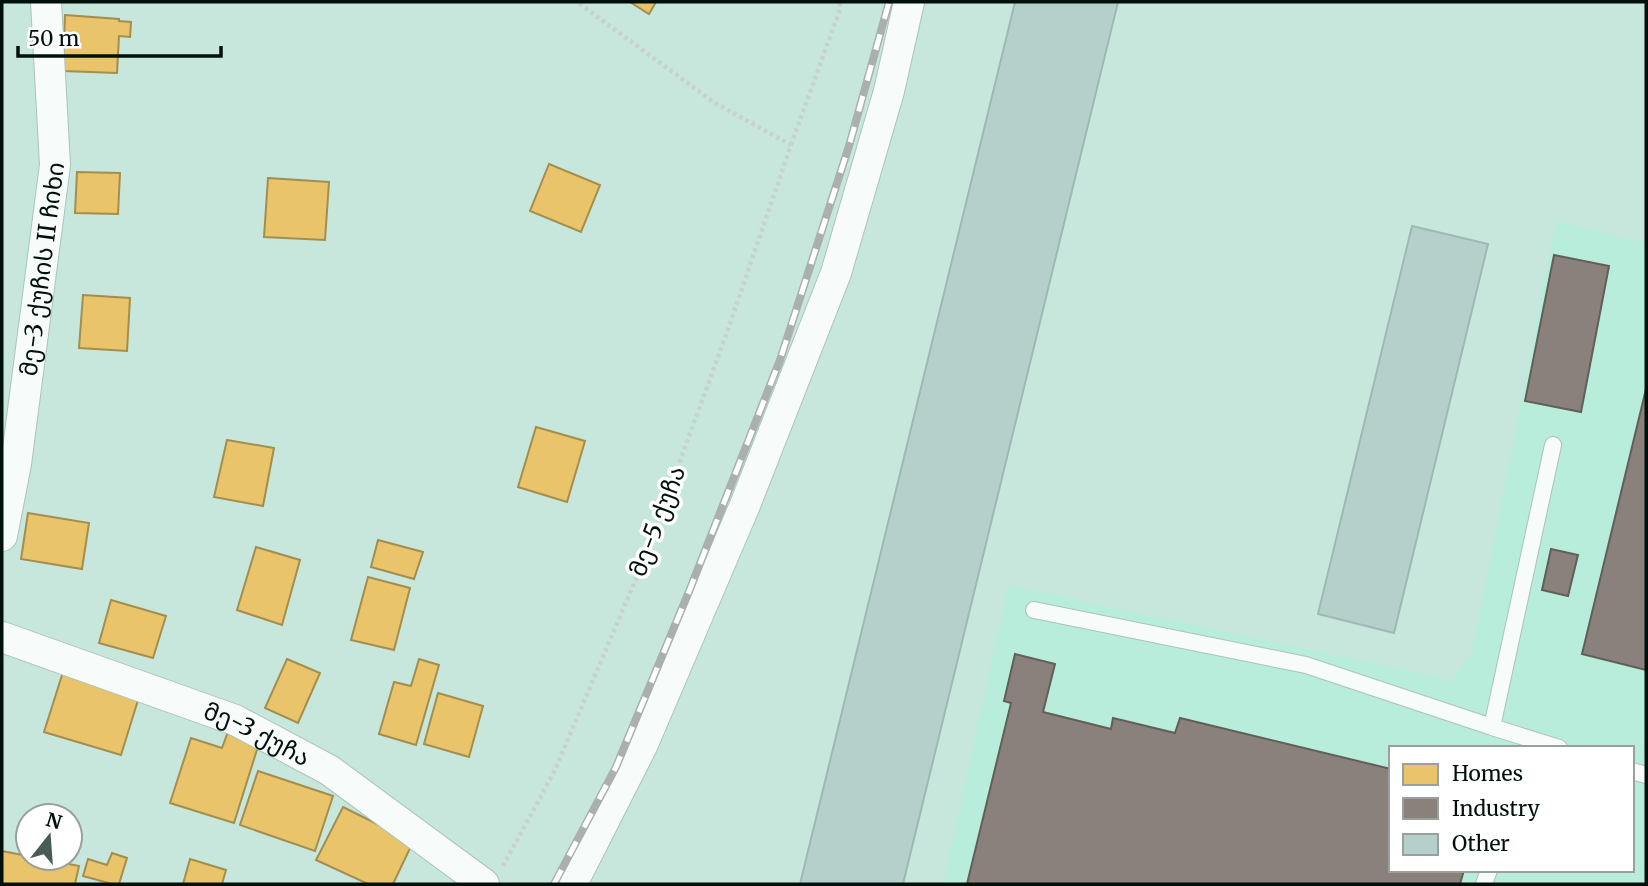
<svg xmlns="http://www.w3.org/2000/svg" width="1648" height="886" viewBox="0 0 1648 886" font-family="Merriweather,'Noto Sans Georgian',serif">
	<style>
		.built { fill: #b8ecdb; fill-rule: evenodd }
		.homes { fill: #e9c46a; stroke: #a38e4e; stroke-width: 2 }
		.industry { fill: #8a817c; stroke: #615f5a; stroke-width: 2 }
		.building { fill: #b5d0cb; stroke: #9eb8b3; stroke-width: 2 }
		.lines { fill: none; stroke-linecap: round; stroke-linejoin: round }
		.lane-casing { stroke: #aac4bc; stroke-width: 18 }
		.street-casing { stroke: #aac4bc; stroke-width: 32 }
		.path { stroke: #c7d1ce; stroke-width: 4.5; stroke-dasharray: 3.5 3.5; stroke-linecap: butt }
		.lane { stroke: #f7fbfa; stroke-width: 16 }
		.street { stroke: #f7fbfa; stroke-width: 30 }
		.rail-casing { stroke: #a9b0ad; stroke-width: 8 }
		.rail { stroke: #fff; stroke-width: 5; stroke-dasharray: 16; stroke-linecap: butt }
		.labels { text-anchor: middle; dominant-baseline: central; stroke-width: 7; stroke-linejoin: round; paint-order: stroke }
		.street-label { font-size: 24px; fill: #00110b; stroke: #fff }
	</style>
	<rect width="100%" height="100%" fill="#c7e7dd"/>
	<path class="built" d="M1556 221 1646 243V884H943L1008 585 1452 680 1472 652ZM1391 748H1632V870H1391Z"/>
	<path class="homes" d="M630 2H656L649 14Z
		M65 15 119 19V21L131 22 130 37 119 36 117 73 63 71Z
		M549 164 600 185 581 232 530 211Z
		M77 172 120 173 118 214 75 213Z
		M268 178 329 182 325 240 264 237Z
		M83 295 130 298 127 351 79 348Z
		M536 427 585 441 567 502 518 487Z
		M227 440 274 448 263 506 214 497Z
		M28 513 89 523 82 569 21 559Z
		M378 540 423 552 414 579 371 567Z
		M256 547 300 560 282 625 237 610Z
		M368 577 410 588 394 650 351 640Z
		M111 600 166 616 153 658 99 643Z
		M287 659 320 673 298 723 265 708Z
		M419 659 439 665 416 745 379 734 394 682 411 686Z
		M63 672 139 697 121 755 44 732Z
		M438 693 483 706 469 757 424 744Z
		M229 729 260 740 234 823 170 803 191 738 222 748Z
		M258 771 333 796 315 851 240 825Z
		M343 807 413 842 393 884H368L316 860Z
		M2 851 28 856V858H39L79 866 75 884H2Z
		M112 853 127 858 119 884H112L83 876 88 859 107 865Z
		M190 859 226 870 222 884H183Z"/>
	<path class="industry" d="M1554 255 1609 266 1581 412 1525 401Z
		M1646 389V670L1582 654Z
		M1551 549 1578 555 1568 596 1542 590Z
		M1015 654 1055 664 1043 712 1111 729 1113 718 1175 733 1180 718 1391 769V870H1464L1460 884H967L1011 703 1004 701Z"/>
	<path class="building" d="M1015 2H1118L903 884H800Z
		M1412 226 1488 244 1394 633 1318 614Z"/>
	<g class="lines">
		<g class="lane-casing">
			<path id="lane" d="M1553 445 1492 727 1559 748
				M1034 610 1306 665 1492 727
				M1632 771 1646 775
				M1484 884 1489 870"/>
		</g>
		<g class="street-casing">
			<g id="street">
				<path id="s1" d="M2 536 16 464 55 165 46 2"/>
				<path id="s2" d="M2 637 235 720 329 770 484 884"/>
				<path d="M572 884 642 746 745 505 836 273 889 91 909 2"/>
			</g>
		</g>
		<path class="path" d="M791 145 839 12 840 2
			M503 866 554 772 641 567 725 338 791 145 715 103 577 2"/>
		<use href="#lane" class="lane"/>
		<use href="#street" class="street"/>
		<g class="rail-casing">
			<path id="rail" d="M554 884 616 767 690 589 780 360 849 146 889 2"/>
		</g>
		<use href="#rail" class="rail"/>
	</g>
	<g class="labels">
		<g class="street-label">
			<text stroke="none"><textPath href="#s1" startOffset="270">მე-3 ქუჩის II ჩიხი</textPath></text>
			<text transform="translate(657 521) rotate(-69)">მე-5 ქუჩა</text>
			<text stroke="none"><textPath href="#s2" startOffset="273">მე-3 ქუჩა</textPath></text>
		</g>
	</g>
	<rect width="1648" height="886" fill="none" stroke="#00110b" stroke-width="7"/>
	<rect x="1389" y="746" width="245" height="126" fill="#ffffff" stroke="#99a09d" stroke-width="2"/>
	<rect x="1403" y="764" width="35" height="21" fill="#e9c46a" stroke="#99a09d" stroke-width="2"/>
	<text x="1452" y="781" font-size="21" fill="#00110b">Homes</text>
	<rect x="1403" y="798" width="35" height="21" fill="#8a817c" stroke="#99a09d" stroke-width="2"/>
	<text x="1452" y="816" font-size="21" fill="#00110b">Industry</text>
	<rect x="1403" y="834" width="35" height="21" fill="#b5d0cb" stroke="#99a09d" stroke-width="2"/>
	<text x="1452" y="851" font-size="21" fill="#00110b">Other</text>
	<g transform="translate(49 837) rotate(17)"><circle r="33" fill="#ffffff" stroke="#99a09d" stroke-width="2"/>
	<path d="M0-5L12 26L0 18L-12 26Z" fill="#465c54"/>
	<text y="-10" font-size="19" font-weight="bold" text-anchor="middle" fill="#00110b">N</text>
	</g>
	<path d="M18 46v10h203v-10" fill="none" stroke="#00110b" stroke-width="3.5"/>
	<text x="28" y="46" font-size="21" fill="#00110b" stroke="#ffffff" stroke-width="5" paint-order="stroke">50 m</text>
</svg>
